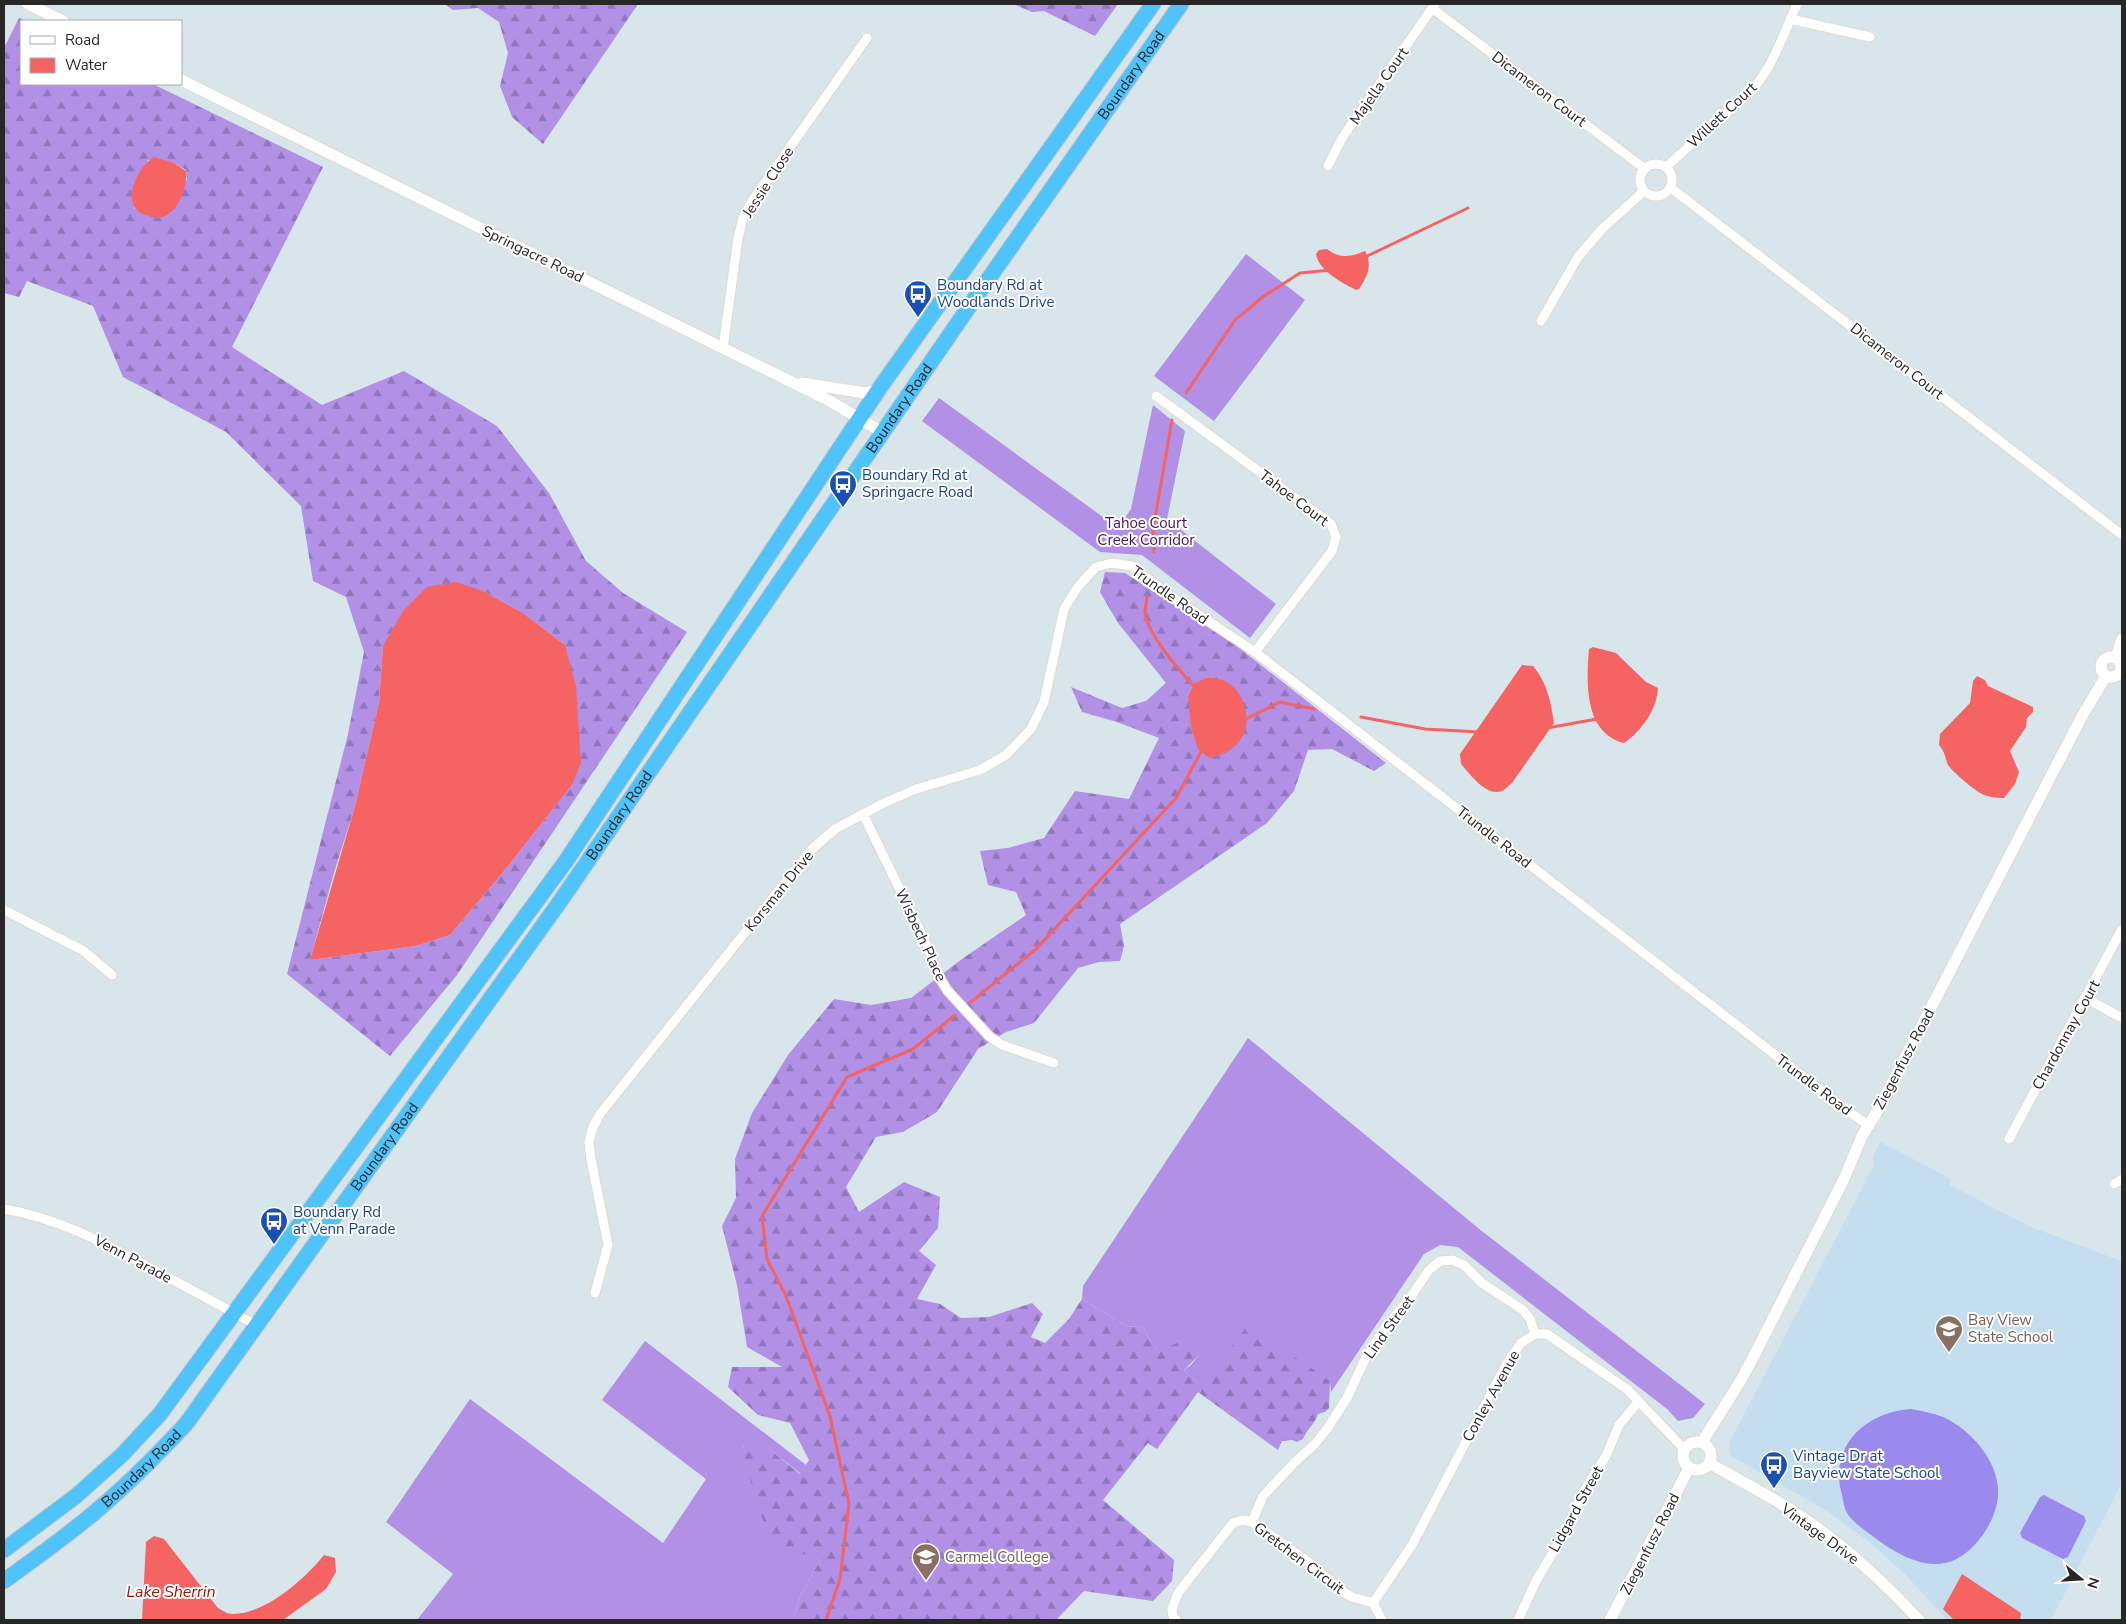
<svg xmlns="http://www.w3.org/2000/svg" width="2126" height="1624" viewBox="0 0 2126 1624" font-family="'Nunito Sans',sans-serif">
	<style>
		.education { fill: #c5deef }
		.grass { fill: #b190e6 }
		.forest { fill: url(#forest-firs); fill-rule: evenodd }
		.pitch { fill: #9a8aee }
		.water { fill: #f56363 }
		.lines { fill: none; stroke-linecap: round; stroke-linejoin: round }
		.stream { stroke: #f56363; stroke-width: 3 }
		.minor-casing { stroke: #e2d8cd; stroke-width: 11 }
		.tertiary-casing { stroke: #e2d8cd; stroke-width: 13 }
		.trunk-casing { stroke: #c3c3c3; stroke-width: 17 }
		.minor { stroke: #fff; stroke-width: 9 }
		.tertiary { stroke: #fff; stroke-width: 11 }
		.trunk { stroke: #4fc3fc; stroke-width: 15 }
		.labels { text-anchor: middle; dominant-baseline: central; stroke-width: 4; stroke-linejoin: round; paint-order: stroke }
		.street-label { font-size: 15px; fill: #272727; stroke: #fff }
		.transit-label { font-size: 15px; fill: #164399; stroke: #fff; text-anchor: start }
		.park-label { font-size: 15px; fill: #401567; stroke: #fff }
		.education-label { font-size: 15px; fill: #785e54; stroke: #fff; text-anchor: start }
		.water-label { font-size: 16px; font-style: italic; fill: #9e1005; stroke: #fff }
	</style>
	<defs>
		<pattern id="forest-firs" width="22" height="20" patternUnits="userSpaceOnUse" patternTransform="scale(1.25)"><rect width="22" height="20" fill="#b190e6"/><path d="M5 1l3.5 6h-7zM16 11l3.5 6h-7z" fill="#9076ba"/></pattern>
	</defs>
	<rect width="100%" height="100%" fill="#d8e5eb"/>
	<path class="education" d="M1880 1142 1950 1178V1185L2029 1226 2121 1261 2122 1483 2051 1620H1947L1904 1573 1869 1542 1827 1511 1731 1456 1729 1448 1730 1441 1874 1165 1873 1157Z"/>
	<path class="grass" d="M1246 254 1305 300 1214 421 1154 376Z
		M939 398 1118 528 1131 509 1153 405 1185 431 1167 519 1276 604 1250 638 1142 555 1100 552 922 421Z
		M1248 1038 1478 1228 1705 1404 1693 1418 1678 1421 1667 1409 1458 1247 1440 1245 1424 1254 1331 1392 1330 1381 1198 1392V1383L1184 1370 1191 1365 1199 1355 1159 1351 1152 1343 1143 1327 1126 1326 1082 1299 1083 1286Z
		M645 1341 806 1465 801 1474 773 1452 743 1445 762 1517 776 1541 820 1560 800 1597 793 1620H417L453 1574 386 1522 470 1399 663 1543 706 1479 602 1400Z"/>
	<path class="forest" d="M445 4H638L543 144 512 117 500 86 508 53 499 22 478 8 453 10Z
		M1013 4H1118L1095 36 1044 11 1032 12Z
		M19 18 25 21H21V84H153L323 167 232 347 322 405 404 371 497 426 549 493 586 561 623 593 687 632 457 975 390 1056 287 974 348 734 364 652 346 597 313 581 301 506 226 432 123 377 93 306 27 281 19 297 4 293V48ZM148 160 174 163 186 170 187 180 134 209ZM483 591 523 613 565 645 572 785 500 876 450 935 416 946 310 960 334 873 355 806 379 703 383 646Z
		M1105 572 1125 573 1238 647 1386 763 1374 771 1332 749 1308 750 1294 791 1267 823 1120 924 1124 946 1120 961 1099 962 1078 968 1034 1023 1006 1032 978 1049 937 1112 903 1132 876 1137 846 1187 859 1212 904 1182 940 1197 938 1228 919 1251 936 1265 917 1299 940 1304 961 1318 989 1317 1032 1303 1043 1314 1031 1337 1045 1343 1069 1319 1082 1299 1126 1326 1143 1327 1152 1343 1159 1351 1177 1343 1199 1355 1184 1370 1198 1383V1391L1248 1325 1330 1381 1329 1408 1325 1412 1318 1414C1315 1424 1307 1429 1303 1439L1297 1442 1292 1440 1282 1441 1278 1450 1198 1392 1157 1449 1148 1443 1103 1500 1174 1560 1172 1581 1153 1601 1084 1591 1056 1620H793L800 1597 820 1560C807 1555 789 1550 777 1542 760 1529 746 1466 743 1444L773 1452 800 1474 809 1460 790 1423 758 1415 728 1387 732 1367H782L747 1347 737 1285 722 1226 736 1198 735 1159 752 1113 788 1055 834 999 871 1005 911 998 962 959 1026 915 1016 892 988 885 980 851 1008 848 1044 838 1075 791 1129 799 1159 738 1117 722 1082 712 1071 687 1122 708 1146 701 1166 683 1118 623 1100 592Z"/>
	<path class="pitch" d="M1911 1409C1922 1411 1933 1413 1943 1417 1972 1430 2001 1464 1998 1497 1996 1514 1988 1529 1978 1541 1946 1580 1909 1563 1875 1538 1866 1531 1853 1523 1847 1513 1844 1508 1843 1500 1842 1495 1828 1447 1865 1412 1911 1409Z
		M2044 1495 2084 1516 2086 1521 2068 1557 2063 1559 2022 1538 2020 1533 2040 1497Z"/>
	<path class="water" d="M154 157 174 163 186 171C188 187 178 214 160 218 157 219 152 217 149 216 129 212 128 193 137 177 141 169 146 162 154 157Z
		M1327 249C1340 259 1350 257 1365 251 1373 265 1367 277 1359 289L1356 290C1342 283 1318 270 1316 254L1319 250Z
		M456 582 483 591 523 613 565 645 576 686 581 763 572 785 500 876 450 935 416 946 310 960 355 806 379 703 383 646 403 611 427 587Z
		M1593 647 1616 653 1646 682 1658 688C1657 709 1642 731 1624 743 1584 733 1586 682 1589 649Z
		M1522 665 1533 666C1547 682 1551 702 1554 723L1512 783C1509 785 1506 789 1502 791 1486 797 1470 774 1461 764L1460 754Z
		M1977 676 1985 680 1988 686 2033 707V712L2027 718 2026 727 2010 751 2019 772 2015 784 2004 798C1996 798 1987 797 1980 793 1973 789 1949 769 1947 763 1945 755 1944 751 1939 745L1940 734 1970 703 1973 681Z
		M1206 678C1211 678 1217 678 1222 680 1243 687 1254 720 1241 739 1233 751 1222 755 1209 758L1198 749 1191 727 1188 697 1194 684Z
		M154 1536 164 1539 218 1608C222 1610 227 1614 232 1614 264 1615 305 1579 324 1555L335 1558 336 1572 326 1589 283 1620H142L146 1542Z
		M1962 1574 2021 1613 2020 1620H1954L1943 1609Z"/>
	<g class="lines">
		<path class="stream" d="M1365 257 1468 208
			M1186 393 1235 320 1264 296 1300 273 1331 270
			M1154 552 1153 530 1172 420
			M1147 596C1147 601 1145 607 1145 612 1147 634 1181 673 1197 689
			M1361 717 1425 729 1479 732
			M1244 720 1280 702 1314 709
			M1547 728 1597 719
			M971 1002 1036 949 1176 798 1203 748
			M826 1620 840 1579 849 1504 830 1416 786 1296 767 1259 762 1216 847 1077 913 1049 955 1015"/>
		<g class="minor-casing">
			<path id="minor" d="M1433 9 1645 169
				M1790 19 1870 37
				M1640 180a16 16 0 1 1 32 0a16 16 0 1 1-32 0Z
				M1328 166 1342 138 1435 4
				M1666 167 1753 89C1774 64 1784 33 1797 4
				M1671 188 2122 535
				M1541 321 1578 257 1603 228 1644 191
				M723 348 738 238 743 218 752 201 867 38
				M1156 396 1331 524 1336 537 1332 551 1255 652
				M863 814 925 941 938 975 947 990 989 1036 1002 1045 1054 1063
				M4 910 84 951 112 975
				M2085 998 2122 1018
				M2009 1139 2122 929
				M2114 1184 2122 1179
				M4 1209C58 1218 104 1243 152 1269 187 1287 221 1306 256 1325
				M595 1293 608 1245 591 1159 589 1142 593 1127 600 1114 810 851 835 829 884 803 916 789 980 770 1006 755 1031 729 1044 702 1064 609 1077 588 1096 567 1112 563 1132 566 1169 595 1255 652 1845 1109 1868 1125
				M1252 1522 1263 1496 1295 1462 1314 1445 1327 1429 1347 1398 1366 1357 1385 1328 1410 1298 1429 1270 1440 1261 1452 1260 1464 1265 1482 1283 1523 1310 1530 1319 1535 1334
				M1373 1603 1412 1545 1506 1365 1521 1343 1535 1334H1547L1628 1390 1684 1449
				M1176 1620 1173 1616 1172 1609 1178 1593 1233 1523 1243 1520 1252 1522 1314 1566 1340 1590 1352 1597 1373 1603 1382 1620
				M1518 1620 1536 1581 1565 1532 1584 1491 1606 1456 1619 1425 1638 1402"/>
		</g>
		<g class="tertiary-casing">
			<path id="tertiary" d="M28 4 63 21
				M181 80 830 401 882 432
				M802 383 865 393 879 389
				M2101 667a10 10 0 1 1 20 0a10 10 0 1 1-20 0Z
				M2116 657 2122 639
				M1683 1456a14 14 0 1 1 28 0a14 14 0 1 1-28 0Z
				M1702 1442 1741 1380 1760 1344 1844 1179 1862 1136 1878 1110 2081 718 2106 676
				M1709 1463C1739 1480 1770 1496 1799 1515 1844 1545 1883 1581 1919 1620
				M1610 1620 1689 1468"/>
		</g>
		<g class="trunk-casing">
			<g id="trunk">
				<path d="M4 1550 76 1496 122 1455 160 1414 566 861 879 389 1153 4"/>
				<path id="s1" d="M4 1581C37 1557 70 1534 101 1507 131 1481 159 1453 186 1424L559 903 973 301 1181 4"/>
			</g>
		</g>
		<use href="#minor" class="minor"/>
		<use href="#tertiary" class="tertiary"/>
		<use href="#trunk" class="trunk"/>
	</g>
	<defs>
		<g id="bus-pin" transform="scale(1.4375)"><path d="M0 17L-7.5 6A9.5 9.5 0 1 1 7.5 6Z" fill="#1a4fb4" stroke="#fff"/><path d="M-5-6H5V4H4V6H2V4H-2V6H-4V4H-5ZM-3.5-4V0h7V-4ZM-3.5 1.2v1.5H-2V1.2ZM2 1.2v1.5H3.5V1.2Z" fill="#fff"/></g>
		<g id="school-pin" transform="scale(1.4375)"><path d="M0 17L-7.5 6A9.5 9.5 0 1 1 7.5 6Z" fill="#8d6e63" stroke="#fff"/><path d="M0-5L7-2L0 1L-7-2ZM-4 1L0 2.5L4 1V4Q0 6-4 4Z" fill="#fff"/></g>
	</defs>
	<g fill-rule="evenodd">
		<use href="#bus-pin" x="918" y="294"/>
		<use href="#bus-pin" x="843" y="484"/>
		<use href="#bus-pin" x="274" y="1221"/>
		<use href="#school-pin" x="1949" y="1329"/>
		<use href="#bus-pin" x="1774" y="1465"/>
		<use href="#school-pin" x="926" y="1557"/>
	</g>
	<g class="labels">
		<g class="street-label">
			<text stroke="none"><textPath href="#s1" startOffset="1888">Boundary Road</textPath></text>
			<text transform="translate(1379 86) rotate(-55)">Majella Court</text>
			<text transform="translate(1539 89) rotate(37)">Dicameron Court</text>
			<text transform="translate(1722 115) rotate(-43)">Willett Court</text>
			<text transform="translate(768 182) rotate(-57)">Jessie Close</text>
			<text transform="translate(533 254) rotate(26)">Springacre Road</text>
			<text transform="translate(1897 361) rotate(38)">Dicameron Court</text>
			<text stroke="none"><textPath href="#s1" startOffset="1482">Boundary Road</textPath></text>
			<text transform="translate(1294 498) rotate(37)">Tahoe Court</text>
			<text transform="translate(1170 595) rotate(35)">Trundle Road</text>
			<text stroke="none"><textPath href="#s1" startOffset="988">Boundary Road</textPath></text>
			<text transform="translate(1494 837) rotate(38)">Trundle Road</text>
			<text transform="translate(779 891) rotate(-51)">Korsman Drive</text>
			<text transform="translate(921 935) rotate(65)">Wisbech Place</text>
			<text transform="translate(2066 1035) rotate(-61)">Chardonnay Court</text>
			<text transform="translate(1904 1059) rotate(-62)">Ziegenfusz Road</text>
			<text transform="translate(1814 1085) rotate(37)">Trundle Road</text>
			<text stroke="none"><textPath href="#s1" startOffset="582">Boundary Road</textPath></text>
			<text transform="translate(133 1259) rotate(28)">Venn Parade</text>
			<text transform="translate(1389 1327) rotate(-54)">Lind Street</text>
			<text transform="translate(1491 1396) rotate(-61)">Conley Avenue</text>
			<text stroke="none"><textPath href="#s1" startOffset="178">Boundary Road</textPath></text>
			<text transform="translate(1576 1509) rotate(-61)">Lidgard Street</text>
			<text transform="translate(1820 1534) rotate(36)">Vintage Drive</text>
			<text transform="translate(1650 1544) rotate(-63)">Ziegenfusz Road</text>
			<text transform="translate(1299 1558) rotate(37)">Gretchen Circuit</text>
		</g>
		<g class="transit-label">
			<text x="937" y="285">Boundary Rd at<tspan x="937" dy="17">Woodlands Drive</tspan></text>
			<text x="862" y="475">Boundary Rd at<tspan x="862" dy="17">Springacre Road</tspan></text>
			<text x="293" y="1212">Boundary Rd<tspan x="293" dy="17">at Venn Parade</tspan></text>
			<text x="1793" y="1456">Vintage Dr at<tspan x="1793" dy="17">Bayview State School</tspan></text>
		</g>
		<g class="park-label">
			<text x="1146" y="523">Tahoe Court<tspan x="1146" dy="17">Creek Corridor</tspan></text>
		</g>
		<g class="education-label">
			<text x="1968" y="1320">Bay View<tspan x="1968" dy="17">State School</tspan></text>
			<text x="945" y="1557">Carmel College</text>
		</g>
		<g class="water-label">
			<text x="171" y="1592">Lake Sherrin</text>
		</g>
	</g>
	<rect width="2126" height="1624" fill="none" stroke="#272727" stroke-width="10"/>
	<rect x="20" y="20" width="162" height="65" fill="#ffffff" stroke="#a9a9a9"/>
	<rect x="30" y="36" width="25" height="8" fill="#ffffff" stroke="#a9a9a9"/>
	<text x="65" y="45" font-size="15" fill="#272727">Road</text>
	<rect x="30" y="58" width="25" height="15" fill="#f56363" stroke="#a9a9a9"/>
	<text x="65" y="70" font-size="15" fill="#272727">Water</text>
	<g transform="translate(2081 1579) rotate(108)" stroke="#ffffff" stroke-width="4" paint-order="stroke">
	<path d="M0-4L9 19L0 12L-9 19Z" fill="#272727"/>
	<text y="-8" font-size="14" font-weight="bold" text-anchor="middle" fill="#272727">N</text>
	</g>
</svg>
